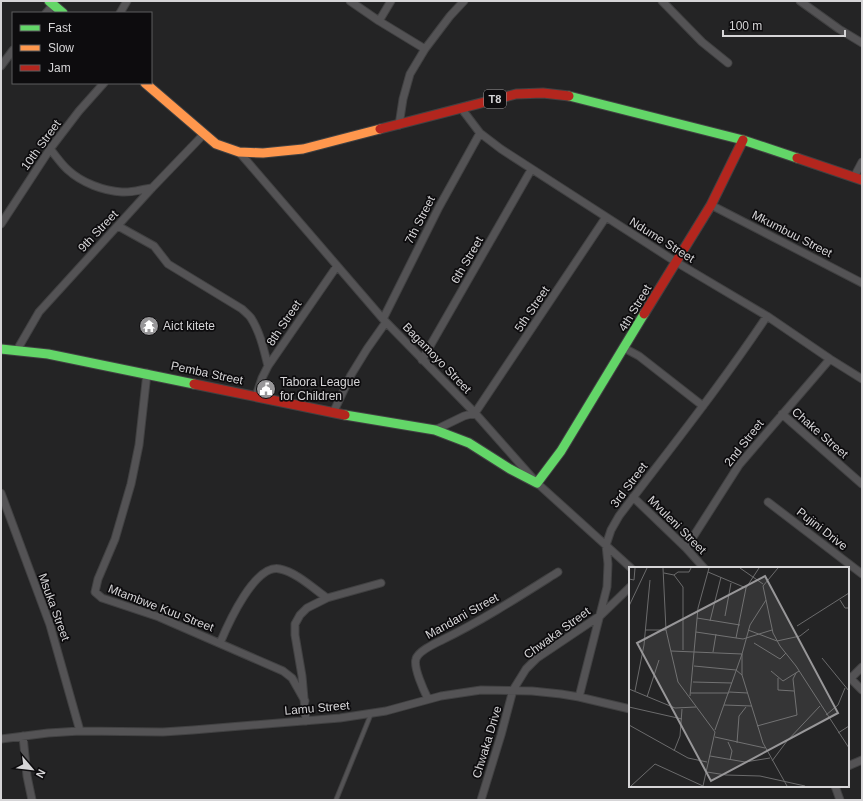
<svg xmlns="http://www.w3.org/2000/svg" width="863" height="801" viewBox="0 0 863 801" font-family="Helvetica,sans-serif">
	<style>
		.lines { fill: none; stroke-linecap: round; stroke-linejoin: round }
		.lane-casing { stroke: #414142; stroke-width: 5.5 }
		.street-casing { stroke: #414142; stroke-width: 9 }
		.fast-casing { stroke: #414142; stroke-width: 11 }
		.slow-casing { stroke: #414142; stroke-width: 11 }
		.jam-casing { stroke: #414142; stroke-width: 11 }
		.lane { stroke: #545355; stroke-width: 3.5 }
		.street { stroke: #545355; stroke-width: 7 }
		.fast { stroke: #63d668; stroke-width: 9 }
		.slow { stroke: #ff974d; stroke-width: 9 }
		.jam { stroke: #b3261e; stroke-width: 9 }
		.labels { text-anchor: middle; dominant-baseline: central; stroke-width: 3.5; stroke-linejoin: round; paint-order: stroke }
		.shield { fill: #0d0c0e; stroke: #9a999b; stroke-width: 1 }
		.shield-label { font-size: 11px; font-weight: bold; fill: #d6d5d7 }
		.street-label { font-size: 12px; fill: #d6d5d7; stroke: #0d0c0e }
		.poi-label { font-size: 12px; fill: #d6d5d7; stroke: #0d0c0e; text-anchor: start }
		.inset-road { fill: none; stroke: #6b6b6c; stroke-width: 1 }
		.view { fill: #989799; fill-opacity: 0.15; stroke: #989799; stroke-width: 2 }
		.inset-edge { fill: none; stroke: #d6d5d7; stroke-width: 2 }
	</style>
	<rect width="100%" height="100%" fill="#242425"/>
	<g class="lines">
		<g class="lane-casing">
			<path id="lane" d="M336 800 371 714"/>
		</g>
		<g class="street-casing">
			<path id="street" d="M350 1 379 21 425 49
				M662 1 702 42 728 63
				M800 1 839 29 862 43
				M46 13 53 5
				M120 13 127 1
				M379 21 391 1
				M1 66 13 50
				M461 108 480 133 501 149 676 262 767 316 830 359 862 379
				M399 125 403 99 410 74 425 49 450 16 464 1
				M50 149C56 156 62 165 68 170 82 183 104 191 122 192 132 193 142 189 152 188
				M239 152 383 319 475 413 537 483 631 568
				M854 177 862 162
				M711 205 862 283
				M1 224 50 149 79 111 104 83
				M118 226 154 246 168 264 242 309C245 312 249 315 251 318 260 332 264 350 268 366
				M383 319 439 207 480 133
				M624 348 639 356 703 406
				M17 350 39 312 152 188 204 134
				M422 360 531 170
				M147 373 139 445 131 484 115 539 98 579 95 592 102 598 159 617 283 671 292 678 305 701
				M256 396 262 378 268 366 337 266
				M333 413 351 375 367 349 386 322
				M782 414 862 484
				M435 430 464 416 475 413 606 217
				M1 493 50 625 80 731
				M633 497 686 548 704 568
				M768 502 862 574
				M686 548 739 465 830 359
				M220 643C228 624 255 563 280 569 296 572 314 589 327 598
				M848 676 862 690
				M851 678 862 667
				M579 697 607 587 608 564 606 545 611 530 619 516C669 450 721 385 767 316
				M428 699C424 691 413 667 416 659 418 651 436 643 442 640 483 620 520 596 558 572
				M306 721 302 676 295 635V624L300 615 307 608 327 598 381 583
				M23 736 27 776 32 800
				M1 739 48 733 80 731 163 732 193 730 340 718 386 711 441 696 481 690 532 691 561 694 579 697 630 709
				M848 766 862 760
				M835 786 840 800
				M481 800 501 735 513 690 526 669 537 658 601 615 630 587"/>
		</g>
		<g class="fast-casing">
			<path id="fast" d="M49 1 63 13
				M569 96 743 140 797 158
				M1 349 48 354 194 384
				M345 415 435 430 469 443 510 469 537 483 561 451 644 314"/>
		</g>
		<g class="slow-casing">
			<path id="slow" d="M145 83 216 144 239 152 263 153 303 149 380 129"/>
		</g>
		<g class="jam-casing">
			<path id="jam" d="M380 129 516 94 543 93 569 96
				M797 158 862 180
				M644 314 711 205 743 140
				M194 384 345 415"/>
		</g>
		<use href="#lane" class="lane"/>
		<use href="#street" class="street"/>
		<use href="#fast" class="fast"/>
		<use href="#slow" class="slow"/>
		<use href="#jam" class="jam"/>
	</g>
	<defs>
		<g id="temple-disc" transform="scale(1)"><circle r="9.5" fill="#989799" stroke="#0d0c0e"/><path d="M0-6L5-2H3V0L6.5 2.5H4V6H1.5V3h-3V6H-4V2.5H-6.5L-3 0V-2H-5Z" fill="#fff"/></g>
		<g id="civic-disc" transform="scale(1)"><circle r="9.5" fill="#989799" stroke="#0d0c0e"/><path d="M-.6-6.5H3V-4.5H.6V-3L4-1V1h2V6H-6V1h2V-1L-.6-3ZM-1.2 2.5V6h2.4V2.5Z" fill="#fff"/></g>
	</defs>
	<g fill-rule="evenodd">
		<use href="#temple-disc" x="149" y="326"/>
		<use href="#civic-disc" x="266" y="389"/>
	</g>
	<g class="labels">
		<rect class="shield" x="484" y="90" width="22" height="18" rx="3"/>
		<g class="shield-label">
			<text x="495" y="99">T8</text>
		</g>
		<g class="street-label">
			<text transform="translate(41 145) rotate(-54)">10th Street</text>
			<text transform="translate(420 220) rotate(-63)">7th Street</text>
			<text transform="translate(98 231) rotate(-47)">9th Street</text>
			<text transform="translate(792 234) rotate(27)">Mkumbuu Street</text>
			<text transform="translate(662 240) rotate(32)">Ndume Street</text>
			<text transform="translate(467 260) rotate(-60)">6th Street</text>
			<text transform="translate(635 308) rotate(-59)">4th Street</text>
			<text transform="translate(532 309) rotate(-56)">5th Street</text>
			<text transform="translate(284 323) rotate(-56)">8th Street</text>
			<text transform="translate(437 358) rotate(46)">Bagamoyo Street</text>
			<text transform="translate(207 373) rotate(12)">Pemba Street</text>
			<text transform="translate(820 433) rotate(41)">Chake Street</text>
			<text transform="translate(744 443) rotate(-52)">2nd Street</text>
			<text transform="translate(629 485) rotate(-53)">3rd Street</text>
			<text transform="translate(677 525) rotate(45)">Mvuleni Street</text>
			<text transform="translate(822 529) rotate(38)">Pujini Drive</text>
			<text transform="translate(54 607) rotate(70)">Msuka Street</text>
			<text transform="translate(161 608) rotate(21)">Mtambwe Kuu Street</text>
			<text transform="translate(462 616) rotate(-29)">Mandani Street</text>
			<text transform="translate(557 633) rotate(-36)">Chwaka Street</text>
			<text transform="translate(317 708) rotate(-5)">Lamu Street</text>
			<text transform="translate(487 742) rotate(-73)">Chwaka Drive</text>
		</g>
		<g class="poi-label">
			<text x="163" y="326">Aict kitete</text>
			<text x="280" y="382">Tabora League<tspan x="280" dy="14">for Children</tspan></text>
		</g>
	</g>
	<g transform="translate(629 567)">
		<rect width="220" height="220" fill="#242425"/>
		<path class="inset-road" d="M34 1 37 63 49 115 86 165 74 219M111 1 134 17M149 1 134 19 144 66 151 79 167 99 220 181M79 5 117 21M35 6 45 8 54 20V83M45 8 49 5H60L62 1M0 12 5 13 6 1M211 33 216 41H220M0 39 18 1M96 49 102 16M68 51 111 58M81 54 92 10M0 55V71M168 59 220 26M16 63H37M119 63 148 74 171 69 180 62M67 65 114 72 143 63M107 71 117 21 130 1M125 76 151 92 157 86M42 84 113 87V108L134 176 158 219M84 85 87 67M193 91 220 124M65 99 107 103 113 108M142 104 154 114 170 104M149 111V123L165 124M64 115 103 116M0 122 46 141 67 140M6 124 15 78 21 13M100 125 119 126M62 126H100M61 129 69 41 80 1M18 130 30 93M95 138 123 139M0 140 53 152M197 148 209 138 216 121M0 158 59 191 78 195M128 159 168 148 164 112 167 106M86 163 113 87 121 58 137 33M209 166 220 159M86 170 136 181M99 175 103 184 101 193M108 176 110 149 117 140M45 184 51 169 53 142M81 189 116 195 141 191M143 194 158 174 191 139M78 205 97 208 131 209 176 219M2 219 26 197 74 219"/>
		<path class="view" d="M136 9 209 146 82 214 8 76Z"/>
		<rect width="220" height="220" class="inset-edge"/>
	</g>
	<rect width="863" height="801" fill="none" stroke="#d6d5d7" stroke-width="4"/>
	<rect x="12" y="12" width="140" height="72" fill="#0d0c0e" stroke="#5d5c5e"/>
	<rect x="20" y="25" width="20" height="6" fill="#63d668" stroke="#5d5c5e"/>
	<text x="48" y="32" font-size="12" fill="#d6d5d7">Fast</text>
	<rect x="20" y="45" width="20" height="6" fill="#ff974d" stroke="#5d5c5e"/>
	<text x="48" y="52" font-size="12" fill="#d6d5d7">Slow</text>
	<rect x="20" y="65" width="20" height="6" fill="#b3261e" stroke="#5d5c5e"/>
	<text x="48" y="72" font-size="12" fill="#d6d5d7">Jam</text>
	<g transform="translate(32 769) rotate(118)" stroke="#0d0c0e" stroke-width="3" paint-order="stroke">
	<path d="M0-3L7 15L0 10L-7 15Z" fill="#d6d5d7"/>
	<text y="-6" font-size="11" font-weight="bold" text-anchor="middle" fill="#d6d5d7">N</text>
	</g>
	<path d="M723 30v6h122v-6" fill="none" stroke="#d6d5d7" stroke-width="2"/>
	<text x="729" y="30" font-size="12" fill="#d6d5d7" stroke="#0d0c0e" stroke-width="3" paint-order="stroke">100 m</text>
</svg>
